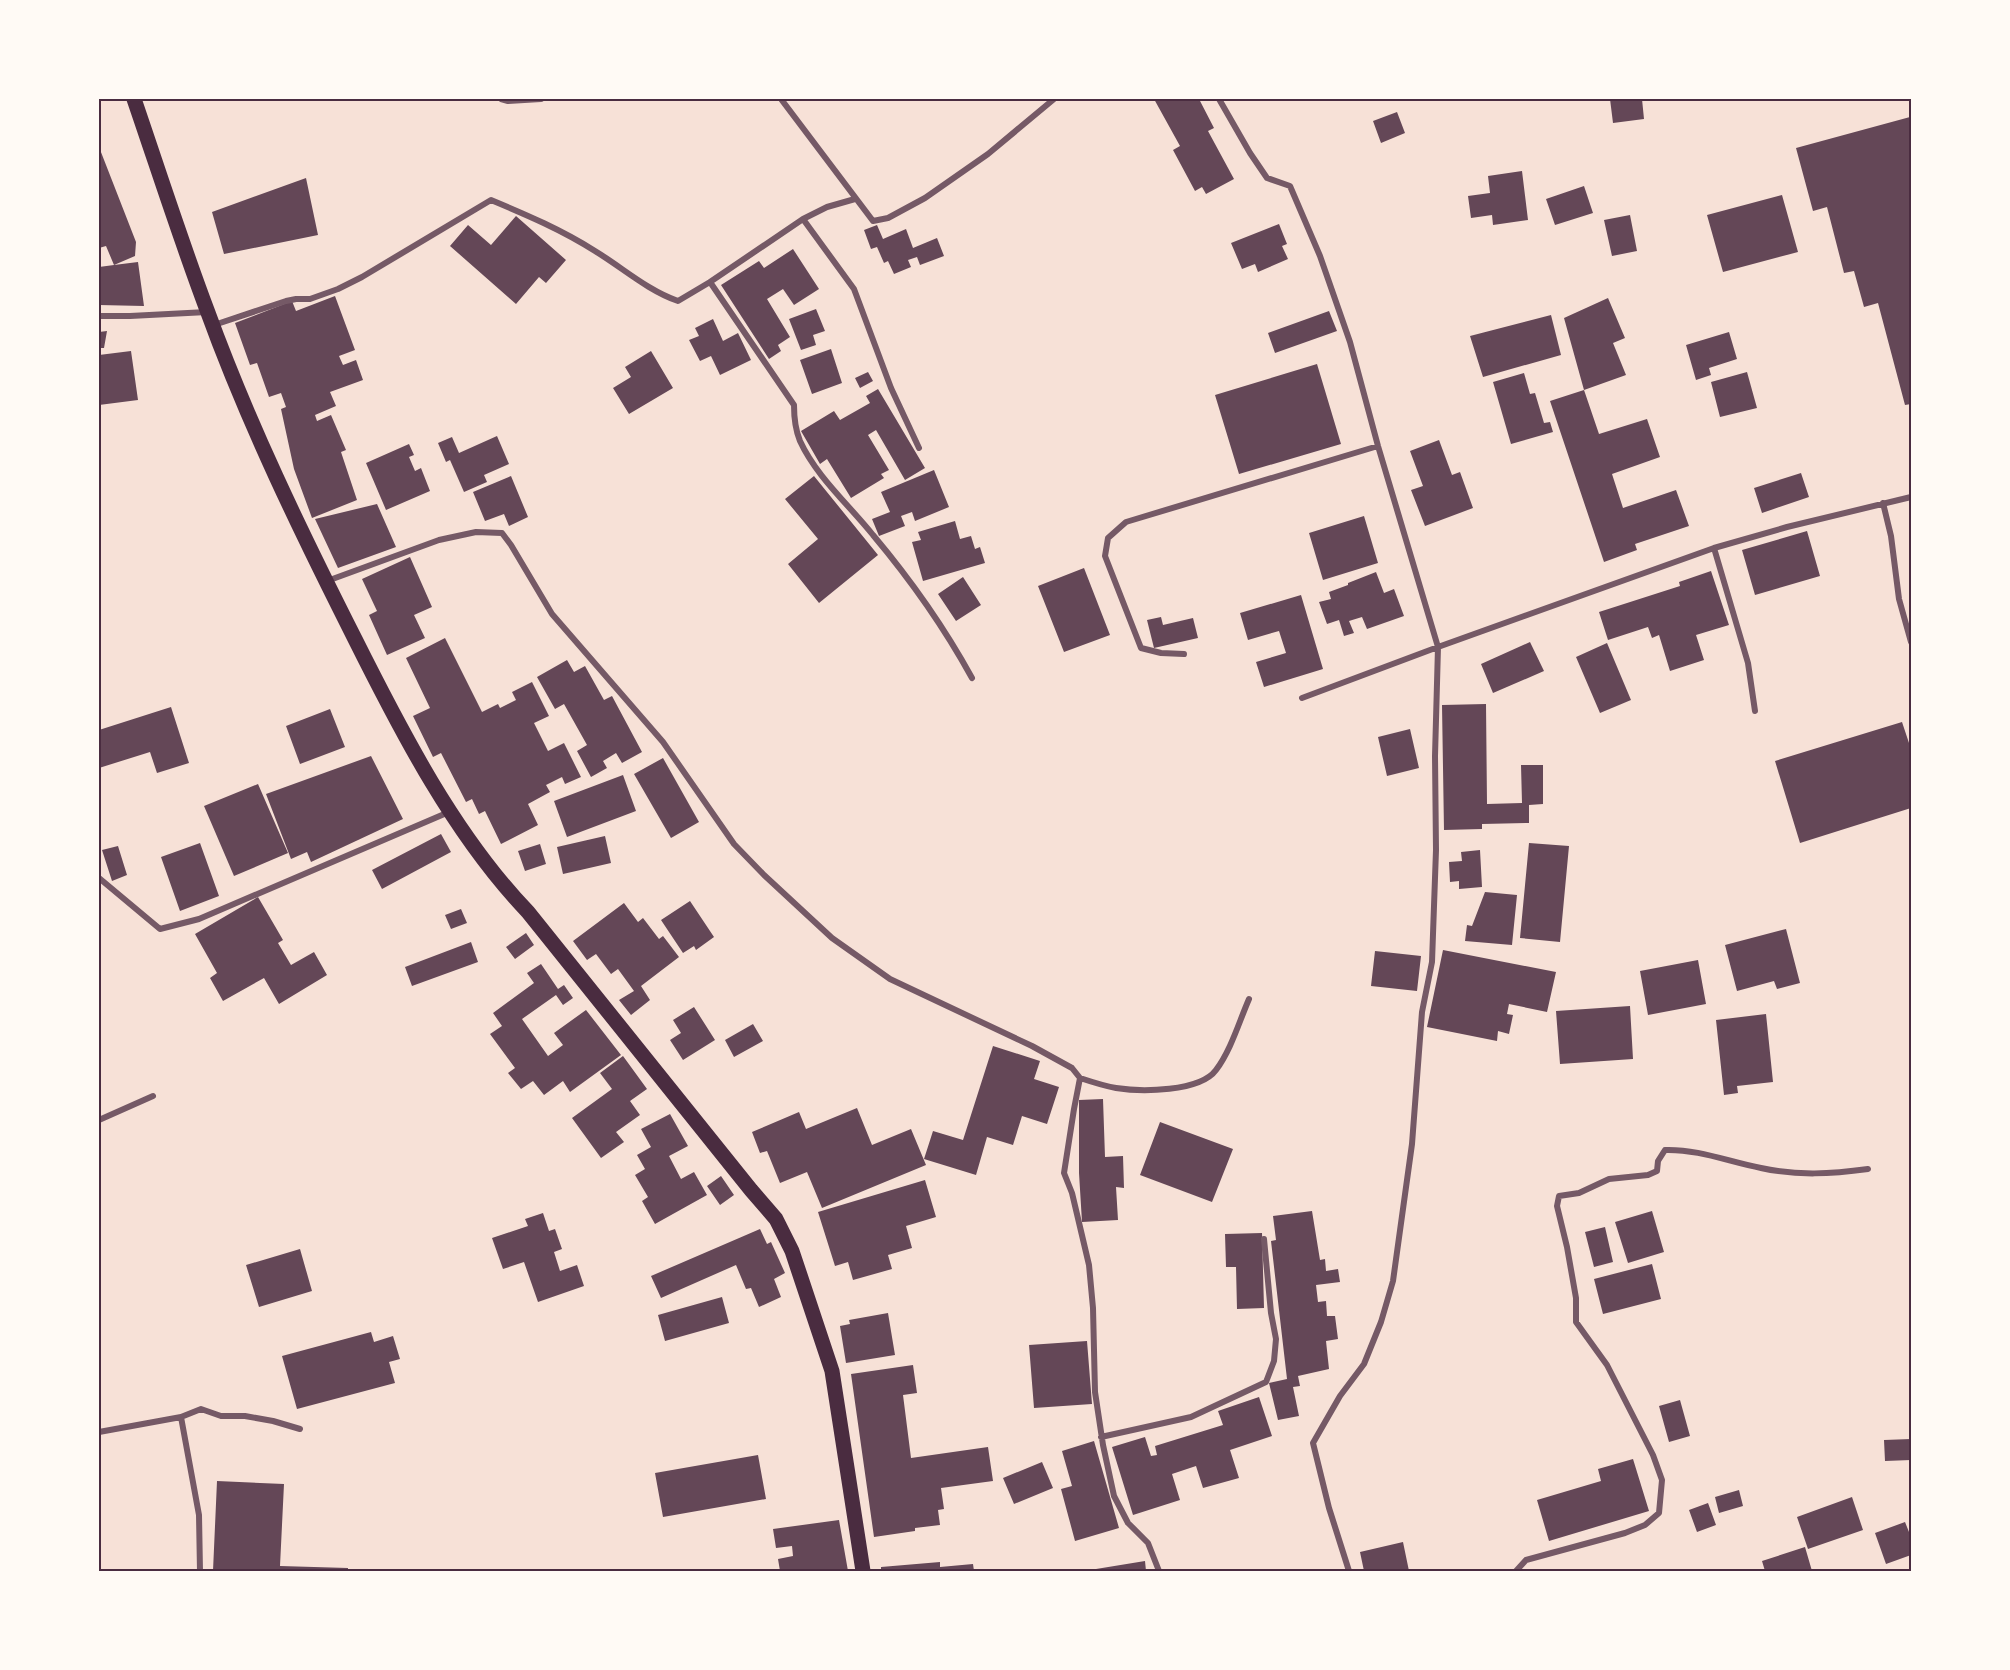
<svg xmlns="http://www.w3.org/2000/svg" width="2010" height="1670" viewBox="0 0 2010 1670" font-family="'Alegreya Sans',sans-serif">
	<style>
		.building { fill: #644757 }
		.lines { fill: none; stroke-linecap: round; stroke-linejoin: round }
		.minor { stroke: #755966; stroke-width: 6 }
		.primary { stroke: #4a2c40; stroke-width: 15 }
		.neatline { fill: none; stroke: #4a2c40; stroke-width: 2 }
	</style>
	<rect width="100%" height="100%" fill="#f7e1d7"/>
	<path class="building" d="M1154 99H1199L1214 128 1208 131 1234 179 1206 194 1202 187 1195 191 1173 150 1180 146Z
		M1610 99H1642L1644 119 1613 123Z
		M1397 112 1405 133 1381 143 1373 121Z
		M1910 117 1911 404 1905 405 1878 303 1864 307 1854 271 1844 273 1827 207 1813 211 1796 148Z
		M99 147 136 242 135 256 114 265 138 262 144 306 99 305V267L114 265 106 246 99 248Z
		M1522 171 1528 220 1493 225 1492 215 1471 218 1468 196 1490 193 1488 176Z
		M306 178 318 235 224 254 212 212Z
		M1584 186 1593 213 1555 225 1546 199Z
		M1782 195 1798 252 1723 272 1707 215Z
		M1630 215 1637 251 1612 256 1604 220Z
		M516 216 566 260 546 283 539 277 516 304 450 246 468 225 491 245Z
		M1279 224 1287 244 1282 246 1288 259 1258 272 1255 264 1242 269 1231 243Z
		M877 225 883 239 906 229 913 248 937 238 944 256 920 265 917 257 908 260 911 267 894 274 888 261 884 263 877 247 871 249 864 230Z
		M793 249 819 289 794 305 783 289 767 299 790 337 778 345 781 351 769 359 721 285 759 261 764 268Z
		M335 296 355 350 339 356 343 365 356 360 363 380 330 392 336 406 315 415 317 421 331 415 346 450 341 452 357 500 312 518 294 469 281 409 286 407 281 393 269 397 257 363 250 365 235 323 292 301 296 311Z
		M1608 298 1625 338 1613 343 1626 375 1584 390 1564 318Z
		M816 309 825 331 813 335 816 345 801 350 789 319Z
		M1329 311 1337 331 1275 353 1268 333Z
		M1551 315 1561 355 1483 377 1470 336Z
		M713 319 723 341 738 333 751 360 720 375 711 356 700 361 689 340 699 336 695 328Z
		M107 331 104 348H99V332Z
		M1729 332 1737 359 1709 368 1711 375 1696 380 1686 345Z
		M831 349 842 383 812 394 800 360Z
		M131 351 138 400 99 405V355Z
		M651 351 673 388 629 414 613 388 631 377 625 367Z
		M1317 364 1341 444 1239 474 1215 395Z
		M868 372 873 381 860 388 855 378Z
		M1747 372 1757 408 1720 417 1711 382Z
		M1524 373 1530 394 1535 393 1544 423 1550 422 1553 432 1511 444 1493 382Z
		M878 389 925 468 905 480 876 430 868 435 889 470 881 474 884 478 851 498 827 459 820 464 801 431 834 411 840 420 870 403 866 396Z
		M1584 390 1599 434 1647 419 1660 457 1612 474 1623 508 1676 490 1689 526 1635 544 1637 550 1604 562 1550 401Z
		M497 436 509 464 484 475 487 482 464 492 450 460 446 462 438 443 452 437 459 453Z
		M1439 440 1452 475 1460 472 1473 508 1425 526 1411 490 1423 486 1410 451Z
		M409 444 414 455 409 457 415 471 421 468 430 491 386 510 366 463Z
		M934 470 949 507 915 521 912 512 901 516 905 526 879 536 872 519 890 512 881 492Z
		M1801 473 1809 497 1762 513 1754 488Z
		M511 476 528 517 509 526 504 514 485 521 473 492Z
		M814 476 878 555 819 603 788 564 818 539 785 499Z
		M377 504 396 547 338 568 315 519Z
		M1364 516 1378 563 1323 580 1309 533Z
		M955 521 960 539 971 536 975 549 980 547 985 563 923 581 912 542 921 540 918 532Z
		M1807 531 1820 576 1755 595 1742 550Z
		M410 557 432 607 414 615 425 638 387 655 369 615 377 611 362 579Z
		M1084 568 1110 635 1064 652 1038 586Z
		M1711 571 1729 625 1696 635 1704 660 1670 671 1659 635 1652 638 1648 627 1608 640 1599 612 1680 586 1679 582Z
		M1376 572 1384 593 1394 589 1404 616 1367 629 1362 617 1349 621 1354 633 1344 636 1339 620 1327 624 1319 602 1331 599 1329 592 1348 585V583Z
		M963 577 981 605 956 621 938 594Z
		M1301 595 1323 669 1264 687 1256 662 1286 653 1279 631 1248 640 1240 613Z
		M1161 617 1163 625 1193 618 1198 638 1154 648 1147 620Z
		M445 638 482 712 498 704 500 708 516 700 512 692 532 682 549 716 534 723 548 751 564 743 581 777 565 784 562 777 546 785 550 792 528 804 538 825 501 844 485 811 479 814 472 799 466 802 441 753 433 757 413 716 430 708 406 658Z
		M1530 642 1544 671 1493 693 1481 664Z
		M1607 643 1631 700 1600 713 1576 657Z
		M567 660 574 672 585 666 604 700 612 696 642 752 622 763 616 753 603 761 607 768 591 777 577 751 587 745 564 704 555 709 537 677Z
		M1486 704 1487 804 1522 803 1521 765H1543V804L1529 805V823L1482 824V829L1444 830 1442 705Z
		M171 707 189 763 157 773 150 752 99 768V730Z
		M330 709 345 747 300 764 286 726Z
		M1902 722 1911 749V808L1800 843 1775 761Z
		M1410 729 1419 768 1387 776 1378 737Z
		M371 756 403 819 311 862 307 852 291 859 266 794Z
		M663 758 699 822 671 838 634 774Z
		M623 775 636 811 567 837 554 801Z
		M258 784 288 853 234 876 204 806Z
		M441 834 451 852 382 889 372 870Z
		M605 836 611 863 563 874 557 847Z
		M200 843 219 896 180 911 161 857Z
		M1529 843 1569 846 1560 942 1520 938Z
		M540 844 546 864 525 871 518 851Z
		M118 846 127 875 112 881 102 850Z
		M1480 850 1482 887 1459 889V881L1450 882 1449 862 1462 861 1461 852Z
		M1485 892 1517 895 1512 945 1465 941 1467 925 1472 926Z
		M258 897 283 940 278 943 291 965 314 952 327 975 279 1004 264 978 223 1001 210 978 217 973 195 934Z
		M690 901 714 937 696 950 694 946 683 953 661 920Z
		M624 903 638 922 643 918 659 939 663 936 679 957 641 986 650 1000 631 1015 619 1000 634 991 618 969 611 974 596 954 587 960 573 941Z
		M461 909 467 923 451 929 445 915Z
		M1786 929 1800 983 1777 989 1774 981 1737 991 1725 945Z
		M526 933 534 945 515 959 506 947Z
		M471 942 478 962 412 986 405 967Z
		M1443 950 1556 972 1547 1012 1509 1004 1507 1014 1513 1015 1509 1034 1498 1031 1497 1041 1427 1027Z
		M1375 951 1421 956 1417 991 1371 986Z
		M1698 960 1706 1004 1648 1015 1640 971Z
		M541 964 558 989 564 985 573 998 563 1005 556 995 522 1019 548 1056 563 1045 554 1033 586 1010 621 1055 570 1092 563 1081 544 1095 533 1081 521 1089 508 1073 515 1068 490 1034 502 1026 493 1013 534 983 527 973Z
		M1630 1006 1633 1059 1560 1064 1556 1011Z
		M694 1007 715 1040 683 1060 670 1040 681 1033 673 1020Z
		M1766 1014 1773 1082 1737 1086 1738 1093 1724 1095 1716 1020Z
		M753 1024 763 1041 734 1057 725 1040Z
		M993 1046 1040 1061 1034 1079 1059 1087 1047 1124 1022 1116 1013 1145 987 1137 976 1175 924 1159 933 1131 963 1140Z
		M623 1056 647 1089 630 1101 640 1115 616 1132 624 1142 601 1158 572 1118 612 1089 600 1073Z
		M1103 1099 1105 1157 1123 1156 1124 1188 1116 1187 1118 1220 1082 1222 1079 1173V1100Z
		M857 1108 872 1145 911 1129 926 1165 822 1208 807 1172 780 1183 767 1151 760 1153 752 1132 799 1112 806 1129Z
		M670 1114 688 1146 669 1156 681 1179 694 1172 707 1195 655 1224 642 1201 648 1197 635 1175 645 1169 637 1155 651 1147 641 1129Z
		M1160 1122 1233 1149 1212 1202 1140 1175Z
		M721 1176 734 1195 720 1205 707 1186Z
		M925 1180 936 1217 906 1226 912 1248 888 1255 892 1269 853 1280 848 1262 835 1266 818 1212Z
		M1312 1211 1320 1260 1325 1259 1326 1271 1338 1269 1340 1282 1316 1285 1318 1302 1326 1301 1327 1316H1335L1338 1339 1326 1341 1329 1369 1298 1376 1300 1386 1293 1387 1299 1416 1278 1420 1269 1383 1287 1379 1271 1241 1276 1240 1273 1216Z
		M1652 1211 1664 1252 1628 1263 1615 1222Z
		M543 1213 549 1231 555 1229 562 1249 554 1252 560 1271 577 1265 584 1286 538 1302 524 1262 503 1269 492 1238 528 1226 525 1219Z
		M1605 1227 1613 1262 1594 1267 1585 1232Z
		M760 1229 767 1244 771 1242 785 1273 774 1279 781 1297 759 1307 751 1288 746 1289 736 1265 661 1298 651 1276Z
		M1262 1233 1264 1308 1237 1309 1236 1267H1226L1225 1234Z
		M300 1249 312 1291 259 1307 246 1265Z
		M1652 1264 1661 1299 1603 1314 1594 1279Z
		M722 1297 729 1323 665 1341 658 1315Z
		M888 1313 895 1355 846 1363 840 1326 850 1324 849 1320Z
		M371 1332 374 1342 393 1336 400 1359 389 1362 395 1383 297 1409 282 1356Z
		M1087 1341 1092 1404 1034 1408 1029 1345Z
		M913 1365 917 1393 903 1395 911 1458 988 1447 993 1481 941 1488 944 1509 938 1510 940 1525 915 1528V1531L874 1537 851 1374Z
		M1259 1397 1272 1436 1230 1450 1239 1478 1203 1488 1196 1466 1172 1474 1180 1500 1133 1515 1112 1447 1145 1437 1151 1456 1157 1455 1155 1446 1223 1425 1218 1411Z
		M1680 1400 1690 1436 1669 1442 1659 1406Z
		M1911 1439V1460L1885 1461 1884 1440Z
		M1094 1441 1119 1528 1075 1541 1061 1489 1072 1486 1062 1451Z
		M758 1455 766 1499 663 1517 655 1473Z
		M1633 1459 1649 1511 1549 1541 1537 1500 1601 1481 1598 1469Z
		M1042 1462 1053 1488 1014 1504 1003 1478Z
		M217 1481 284 1484 280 1566 348 1568V1571H213Z
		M1739 1490 1743 1506 1719 1513 1715 1497Z
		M1852 1497 1863 1530 1808 1549 1797 1517Z
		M1708 1503 1716 1525 1697 1532 1689 1510Z
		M839 1520 848 1571 803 1569 780 1571 778 1559 793 1556 792 1546 776 1548 773 1529Z
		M1905 1522 1911 1537V1555L1886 1564 1875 1533Z
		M1403 1542 1409 1571H1364L1360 1552Z
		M1805 1547 1812 1571H1765L1762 1561Z
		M1145 1561 1146 1571H1097L1096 1569Z
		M940 1562V1567L973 1564 974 1571H881V1567Z"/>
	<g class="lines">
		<path class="minor" d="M501 99 508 101 541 99
			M781 99 873 221 888 218 925 198 988 154 1054 99
			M1219 99 1250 153 1267 178 1290 186 1320 256 1350 342 1378 446 1438 647 1435 756 1436 850 1432 962 1422 1012 1412 1144 1393 1281 1381 1322 1364 1364 1340 1396 1313 1443 1329 1508 1349 1571
			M803 219 854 289 891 388 919 448
			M710 282 794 405C794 419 795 429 800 441 816 476 849 505 873 535 910 579 944 627 972 678
			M99 316H130L207 312
			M214 325 286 301 296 299H310L338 289 362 277 491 200C527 215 562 230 595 251 623 268 647 290 678 301L710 282 803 219 827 207 855 199
			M1883 503 1891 536 1899 599 1911 642
			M1714 548 1748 663 1755 711
			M327 581 439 540 476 532 502 533 511 545 552 614 663 742 734 844 764 875 832 938 890 979 1032 1046 1072 1068 1080 1078 1074 1109 1064 1173 1072 1193 1089 1265 1093 1308 1095 1392 1103 1445 1114 1496 1128 1523 1148 1543 1159 1571
			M1184 654 1161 653 1141 648 1105 556 1108 538 1126 522 1378 446
			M1302 698 1438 647 1714 548 1787 527 1911 497
			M99 878 160 929 199 919 449 812
			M1080 1078C1092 1082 1104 1086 1116 1088 1141 1092 1200 1092 1216 1070 1231 1050 1239 1022 1249 999
			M99 1120 153 1096
			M181 1417 199 1515 200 1571
			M99 1432 181 1417 201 1409 221 1416H245L273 1421 300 1429
			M1101 1437 1191 1417 1266 1382 1274 1361 1276 1339 1271 1313 1264 1239
			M1516 1571 1526 1560 1625 1533 1645 1525 1659 1513 1662 1480 1653 1455 1607 1365 1576 1322V1298L1567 1247 1557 1206 1559 1196 1579 1193 1609 1179 1648 1175 1657 1171 1658 1161 1665 1150C1699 1149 1729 1162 1761 1168 1797 1176 1832 1174 1868 1169"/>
		<path class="primary" d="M134 99C158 169 181 241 207 310 248 423 301 532 355 639 402 733 455 836 528 912L751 1190 776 1219 792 1251 832 1371 863 1571"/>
	</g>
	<rect width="2010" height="1670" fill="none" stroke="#fffaf5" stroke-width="201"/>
	<rect x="100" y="100" width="1810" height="1470" class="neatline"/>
</svg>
